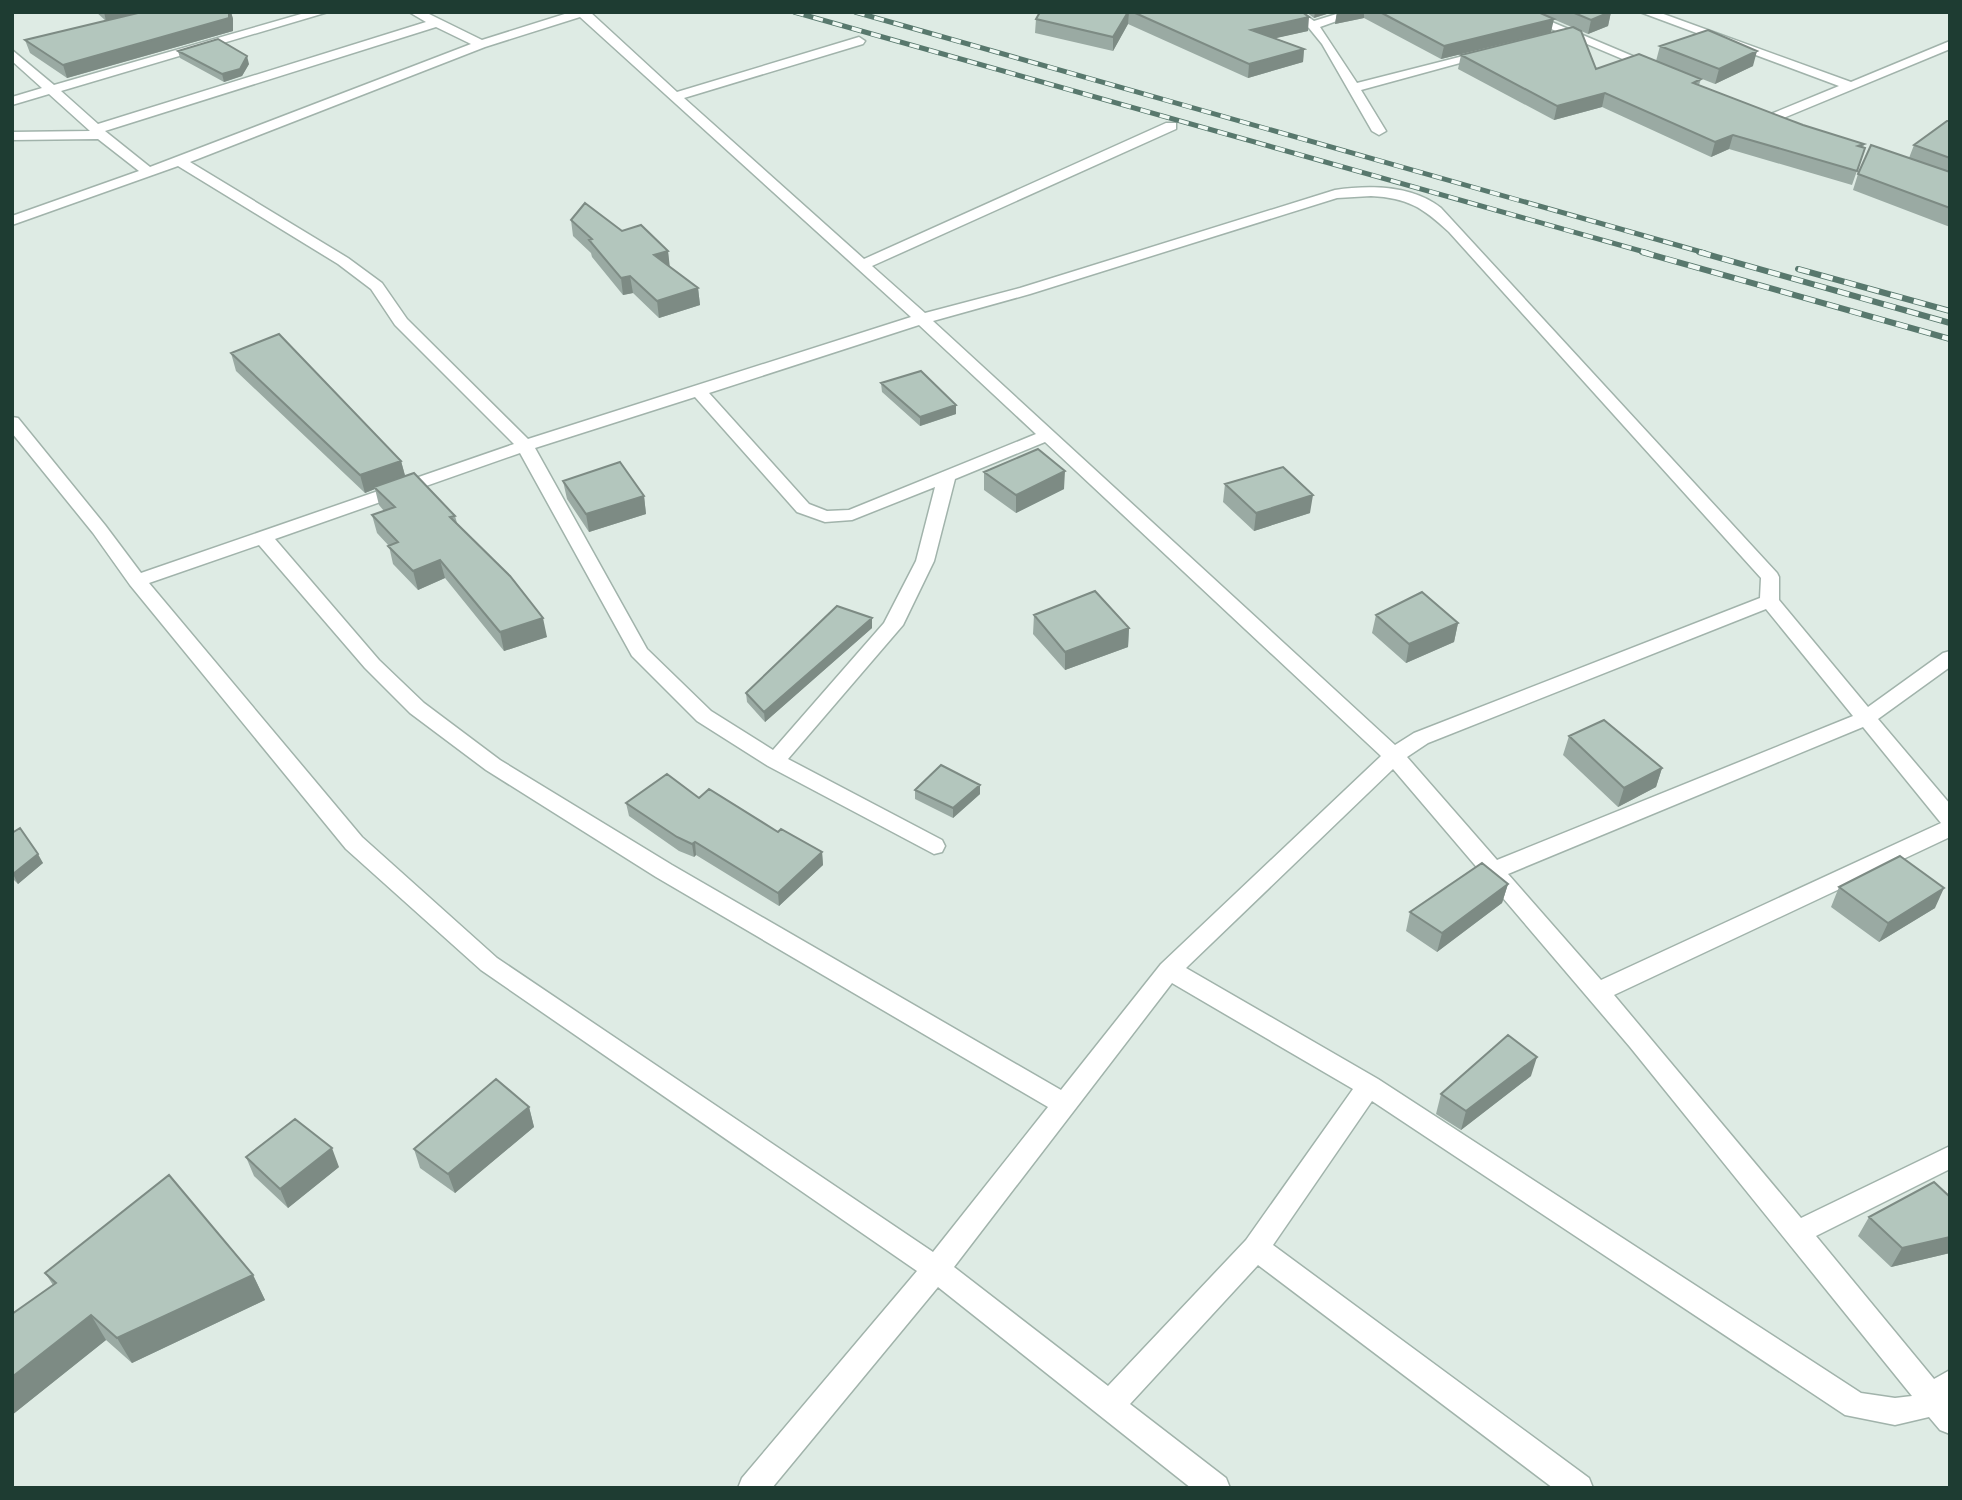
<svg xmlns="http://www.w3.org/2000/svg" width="1962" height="1500" viewBox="0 0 1962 1500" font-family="Karla,sans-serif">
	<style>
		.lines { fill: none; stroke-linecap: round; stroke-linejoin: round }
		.minor-casing { stroke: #a1b3ab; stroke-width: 3 }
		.minor { fill: #fff; fill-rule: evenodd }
		.rail-far1-casing { stroke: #58786d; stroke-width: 5 }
		.rail-casing { stroke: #58786d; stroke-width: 6 }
		.rail-far1 { stroke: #eff8f3; stroke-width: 3.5; stroke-dasharray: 10; stroke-linecap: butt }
		.rail { stroke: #eff8f3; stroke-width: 4.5; stroke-dasharray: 12; stroke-linecap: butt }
		.wall { fill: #9aaaa3 }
		.shaded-wall { fill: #7d8b84 }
		.building { fill: #b3c6bd; stroke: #7d8b84; stroke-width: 2 }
	</style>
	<rect width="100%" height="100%" fill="#deebe4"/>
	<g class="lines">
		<g class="minor-casing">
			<path id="minor" d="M308 12H328L61 91 98 124 426 22 409 12H425L482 40 571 12H590L677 92 859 37 865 41 863 44 684 98 864 259 1166 123H1176V129L872 266 925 313 1020 288 1335 190C1369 185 1412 185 1441 208L1777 573 1779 577V600L1868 707 1943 653 1950 651V667L1878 719 1950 804V837L1614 995 1801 1218 1950 1146V1169L1816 1236 1934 1379 1950 1370V1434L1940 1430 1929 1417 1895 1425 1845 1415 1372 1101 1273 1245 1589 1478 1593 1488H1553L1258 1265 1130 1404 1226 1478 1230 1488H1191L938 1287 772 1488H738L742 1478 917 1271 481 970 346 849 130 585 93 533 12 433V417L18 418 105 525 141 573 514 444 395 325 371 289 338 264 178 166 12 225V216L139 171 98 139 12 140V132L90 131 49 94 12 105V97L42 88 12 61V50L54 85ZM580 17 911 317 528 439 407 319 382 283 348 258 190 162 485 47ZM436 27 471 44 150 167 105 131ZM1371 196C1408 198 1422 207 1449 232L1761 578 1760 598 1414 733 1395 745 933 321 1030 294 1337 198ZM919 325 1036 434 849 510 827 511 809 504 709 393ZM695 397 797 512 825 522 852 520 935 487 916 561 884 623 773 750 711 711 647 649 535 448ZM1045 442 1381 756 1161 964 1061 1090 672 865 500 760 424 703 379 660 275 539 520 453 632 656 697 721 768 766 934 854 942 852 945 846 942 840 788 759 903 625 934 561 955 479ZM259 545 365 668 410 713 486 770 656 877 1048 1107 933 1252 497 958 362 837 149 583ZM1766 609 1853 716 1497 860 1407 757 1428 743ZM1863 727 1941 823 1601 980 1508 874ZM1393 769 1630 1047 1912 1396 1895 1398 1861 1393 1378 1079 1186 968ZM1172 983 1353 1089 1246 1240 1108 1386 954 1267Z
				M1286 12H1301L1314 21 1343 12H1362L1320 27 1357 83 1487 50 1493 54 1361 90 1386 131 1379 135 1372 131 1322 44 1309 28Z
				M1511 12H1528L1661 68 1655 72 1651 71Z
				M1640 12H1658L1851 82 1950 41V49L1776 121 1771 120V114L1839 86Z"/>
		</g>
		<use href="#minor" class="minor"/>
		<g class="rail-far1-casing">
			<path id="rail-far1" d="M794 12 1648 253
				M855 12 1705 253"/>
		</g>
		<g class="rail-casing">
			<path id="rail" d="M1642 252 1950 339
				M1699 252 1950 323
				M1798 269 1950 311"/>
		</g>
		<use href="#rail-far1" class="rail-far1"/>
		<use href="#rail" class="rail"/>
	</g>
	<path class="wall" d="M96 12H231L233 19V31L67 78 30 53 25 40 106 21Z
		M1040 12H1302L1308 31 1275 38 1304 49 1303 62 1248 78 1128 24 1113 51 1035 33 1036 19Z
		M1306 12H1333L1314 18Z
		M1337 12H1611L1608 26 1588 34 1553 19 1551 32 1441 59 1364 18 1335 24Z
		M1660 46 1753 66 1715 84 1656 61Z
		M178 51 249 64 242 76 224 82 180 58Z
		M1461 55 1701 79 1699 85 1803 125 1864 144 1863 148H1865L1852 185 1729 149 1711 157 1602 107 1554 120 1458 69Z
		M1950 121V227L1853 190 1858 174 1909 158 1914 145Z
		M571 220 622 231 668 251 669 266 698 288 700 305 659 318 633 293 623 295 592 257 591 253 573 236Z
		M231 353 401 461 405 476 455 516 457 523 547 637 504 651 445 578 418 590 393 564 389 546 377 533 372 515 384 511 379 505 375 489 365 493 236 371Z
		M881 383 956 414 920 426 882 392Z
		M984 472 1064 489 1016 513 984 490Z
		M563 481 644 496 646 514 589 532 567 499Z
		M1225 484 1310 513 1254 531 1223 502Z
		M1034 615 1129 628 1128 647 1065 670 1033 634Z
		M1376 615 1458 623 1454 642 1406 663 1372 633Z
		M872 618V628L765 722 747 702 746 693Z
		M1569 736 1662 768 1656 787 1618 807 1563 755Z
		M915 790 980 794 953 818 915 799Z
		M699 798 822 852 823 865 779 906 696 855 694 857 679 851 629 816 626 803Z
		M12 833 43 863 18 884 12 878Z
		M1508 884 1502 903 1437 952 1406 931 1410 912Z
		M1839 887 1935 908 1879 942 1831 907Z
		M1531 1076 1461 1130 1436 1114 1441 1094Z
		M529 1107 534 1127 455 1193 420 1168 414 1149Z
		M246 1157 339 1167 288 1208 254 1176Z
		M1950 1197V1253L1891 1267 1858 1236 1869 1217Z
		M45 1273 253 1275 265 1300 132 1363 106 1340 12 1415V1314L53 1285Z"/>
	<path class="shaded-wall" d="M104 12H152L106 21Z
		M229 12H231L233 19V31L67 78 63 65Z
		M1128 12H1129L1128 24 1113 51V37Z
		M1315 12H1333L1314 18Z
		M1337 12H1364V18L1335 24Z
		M1611 12 1608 26 1588 34 1591 20Z
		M1309 17 1308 31 1250 44 1251 30Z
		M1554 19 1551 32 1441 59 1444 46Z
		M1304 49 1303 62 1248 78 1249 64Z
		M1757 51 1753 66 1715 84 1719 69Z
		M247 56 249 64 242 76 224 82 222 74Z
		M1605 93 1602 107 1554 120 1557 106Z
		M1733 135 1729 149 1711 157 1715 142Z
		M668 251 670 268 654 255Z
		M630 276 633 293 623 295 621 278Z
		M698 288 700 305 659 318 657 301Z
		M956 405V414L920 426V417Z
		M401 461 406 479 374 487 375 489 365 493 360 475Z
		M1065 471 1064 489 1016 513V495Z
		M1313 495 1310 513 1254 531 1256 513Z
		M644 496 646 514 589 532 586 514Z
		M440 560 445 578 418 590 413 571Z
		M543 618 547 637 504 651 500 632Z
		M872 618V628L765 722 764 712Z
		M1458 623 1454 642 1406 663 1409 644Z
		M1129 628 1128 647 1065 670V652Z
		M1662 768 1656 787 1618 807 1624 788Z
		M980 785V794L953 818V808Z
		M695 842 696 855 694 857 692 844Z
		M822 852 823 865 779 906 778 893Z
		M38 854 43 863 18 884 13 874Z
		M1508 884 1502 903 1437 952 1442 933Z
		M1944 888 1935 908 1879 942 1888 923Z
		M1537 1057 1531 1076 1461 1130 1466 1111Z
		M529 1107 534 1127 455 1193 448 1174Z
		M332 1148 339 1167 288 1208 280 1189Z
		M1950 1237V1253L1891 1267 1902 1248Z
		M253 1275 265 1300 132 1363 117 1338Z
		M91 1315 106 1340 12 1415V1377Z"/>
	<path class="building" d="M142 12H229V18L63 65 25 40Z
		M1040 12H1128L1113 37 1036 19Z
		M1133 12H1302L1309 17 1251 30 1304 49 1249 64Z
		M1380 12H1538L1554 19 1444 46Z
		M1572 12H1610L1591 20Z
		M1573 27 1581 31 1596 69 1639 54 1701 79 1693 83 1803 125 1864 144 1858 146 1865 148 1857 171 1733 135 1715 142 1605 93 1557 106 1461 55Z
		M1708 30 1757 51 1719 69 1660 46Z
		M218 39 247 56 240 69 222 74 178 51Z
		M1947 121H1950V158L1914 145Z
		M1871 145 1950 172V208L1858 174Z
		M585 203 622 231 641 225 668 251 654 255 698 288 657 301 630 276 621 278 589 240 592 239 571 220Z
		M279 334 401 461 360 475 231 353Z
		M921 371 956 405 920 417 881 383Z
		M1038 449 1065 471 1016 495 984 472Z
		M620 462 644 496 586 514 563 481Z
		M1283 467 1313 495 1256 513 1225 484Z
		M414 473 455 516 450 517 510 576 543 618 500 632 440 560 413 571 388 546 398 542 372 515 395 507 374 487Z
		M1095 591 1129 628 1065 652 1034 615Z
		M1422 592 1458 623 1409 644 1376 615Z
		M837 606 872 618 764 712 746 693Z
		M1604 720 1662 768 1624 788 1569 736Z
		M941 765 980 785 953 808 915 790Z
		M667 774 699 798 709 789 778 832 781 829 822 852 778 893 695 842 692 844 677 837 626 803Z
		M20 828 38 854 13 874 12 873V833Z
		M1900 856 1944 888 1888 923 1839 887Z
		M1482 863 1508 884 1442 933 1410 912Z
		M1508 1035 1537 1057 1466 1111 1441 1094Z
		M496 1079 529 1107 448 1174 414 1149Z
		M295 1119 332 1148 280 1189 246 1157Z
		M169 1175 253 1275 117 1338 91 1315 12 1377V1314L56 1283 45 1273Z
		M1934 1182 1950 1197V1237L1902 1248 1869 1217Z"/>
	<rect width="1962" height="1500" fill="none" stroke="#1e3c32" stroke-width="28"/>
</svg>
